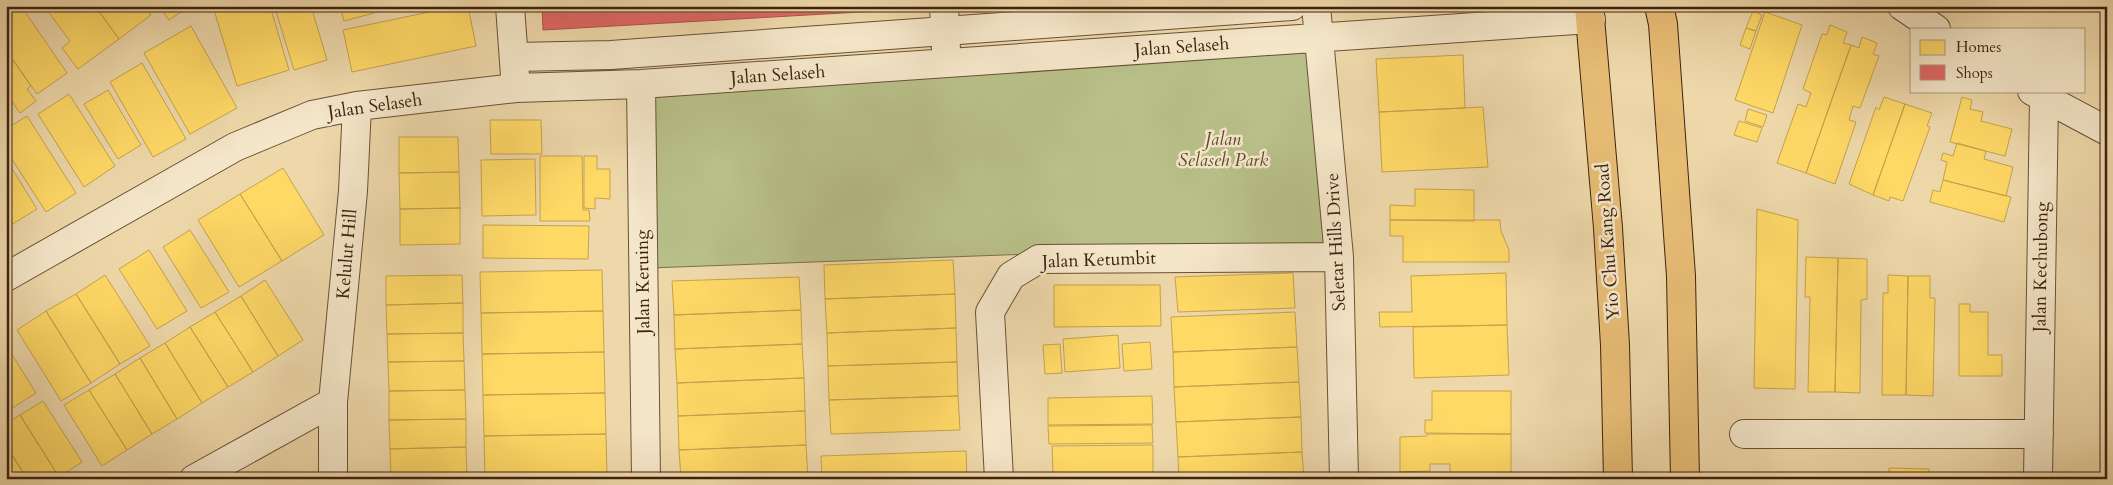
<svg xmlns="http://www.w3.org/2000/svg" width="2113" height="485" viewBox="0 0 2113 485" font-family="Cardo,serif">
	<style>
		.green { fill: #b8bf88; stroke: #7b704c }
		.homes { fill: #ffd966; stroke: #c5a24c }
		.shops { fill: #e06666; stroke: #af524c }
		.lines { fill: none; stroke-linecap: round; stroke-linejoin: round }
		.minor-casing { stroke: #6a5036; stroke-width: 30 }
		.major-casing { stroke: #3e220f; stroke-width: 30 }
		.minor { stroke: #f4e6c8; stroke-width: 28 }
		.major { stroke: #e7bc75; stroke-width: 28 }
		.labels { text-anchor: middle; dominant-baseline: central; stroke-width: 5; stroke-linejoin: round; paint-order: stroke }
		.street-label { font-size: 18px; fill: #3e220f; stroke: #f4e6c8 }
		.park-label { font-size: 18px; font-style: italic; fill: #5c492d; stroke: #f4e6c8 }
	</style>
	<rect width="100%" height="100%" fill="#eed8aa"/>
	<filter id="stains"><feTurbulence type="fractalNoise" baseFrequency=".004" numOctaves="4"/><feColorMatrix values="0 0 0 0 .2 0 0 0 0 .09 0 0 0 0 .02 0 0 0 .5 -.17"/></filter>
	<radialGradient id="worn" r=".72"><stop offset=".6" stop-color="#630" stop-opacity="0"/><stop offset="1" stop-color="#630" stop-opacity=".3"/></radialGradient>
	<path class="green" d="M1314 46 1330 243 650 268 648 92Z"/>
	<path class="homes" d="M14 6H21L67 73 37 94 6 50V11Z
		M44 6H95L119 39 78 69 62 48 70 41Z
		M95 6H145L151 15 119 39Z
		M159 6H190L169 20Z
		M227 6H270L289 70 237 86 214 10Z
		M282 6H311L327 60 294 70 275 8Z
		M340 6H400L344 21Z
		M458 6H468L476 46 352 72 343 30Z
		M1753 11 1762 15 1756 31 1746 28Z
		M1765 12 1802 25 1773 113 1735 100Z
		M1830 25 1847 32 1843 43 1851 45 1806 173 1777 163 1798 104 1806 107 1811 93 1803 89 1822 34 1827 35Z
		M191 26 237 108 190 134 144 53Z
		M1746 28 1756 31 1750 49 1740 45Z
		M1862 37 1877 43 1873 54 1879 56 1860 108 1853 106 1849 120 1856 122 1835 184 1806 173 1851 45 1859 48Z
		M6 50 31 86 27 89 36 101 20 113 11 100 6 103Z
		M1463 55 1465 108 1379 112 1376 59Z
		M142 63 186 139 153 157 110 82Z
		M108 90 141 145 118 159 84 104Z
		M69 94 115 166 84 187 38 114Z
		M1884 97 1905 104 1873 195 1849 184 1876 107 1879 110Z
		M1962 97 1972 100 1970 109 1983 112 1981 121 2012 129 2005 156 1950 142Z
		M1905 104 1932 113 1927 126 1930 127 1903 201 1890 197 1889 201 1873 195Z
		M1483 107 1488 167 1382 172 1379 112Z
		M1748 109 1767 115 1763 127 1745 121Z
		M27 116 76 193 46 212 6 150V129Z
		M490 120H541L542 154H491Z
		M1739 121 1762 128 1757 142 1734 135Z
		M399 137H458L459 172 399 173Z
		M1957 143 1986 151 1984 159 2013 167 2006 196 1943 180 1947 162 1941 160 1943 153 1953 156Z
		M540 156H582L583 210H589L590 221H540Z
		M584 156H597V169H610V199L595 198V209L584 208Z
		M6 159 37 209 6 228Z
		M535 159 536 215 482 216 481 160Z
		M283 168 324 235 282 261 240 194Z
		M459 172 460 208 400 209 399 173Z
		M1943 180 2011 197 2004 222 1930 202 1933 190 1940 192Z
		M1415 189 1474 190V221L1390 220V205L1415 206Z
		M240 194 282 261 239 287 198 220Z
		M460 208V244L400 245V209Z
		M1757 209 1798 220 1795 389 1754 388Z
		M1390 220H1500L1501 231 1509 250V262H1403V236H1390Z
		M483 225 589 226 588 259 483 258Z
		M190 230 229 292 201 308 163 247Z
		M149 250 187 311 157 329 119 269Z
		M1806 257 1838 258 1835 392H1808L1810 297H1805Z
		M1838 258 1867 259V299L1861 300 1860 393 1835 392Z
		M953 260 955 294 825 299 824 265Z
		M602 270 603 311 481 313 480 272Z
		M1293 273 1295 308 1178 312 1175 277Z
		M1506 273 1507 325 1380 327 1379 312H1412L1411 276Z
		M105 275 150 346 120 364 76 294Z
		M462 275 463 303 386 305V276Z
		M1888 275 1908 276 1906 395H1882L1883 293H1888Z
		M1908 276H1930V298H1935L1933 396 1906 395Z
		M799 277 801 310 674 315 672 281Z
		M265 280 303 340 278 356 241 296Z
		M1054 285H1160L1161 326 1054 327Z
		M76 294 120 364 91 383 46 311Z
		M955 294 956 328 827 333 825 299Z
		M241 296 278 356 253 372 215 312Z
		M463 303V333L387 334 386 305Z
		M1959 304H1970V312H1988V355H2002V376H1959Z
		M801 310 802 344 675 349 674 315Z
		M46 311 91 383 61 401 17 330Z
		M603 311 604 352 482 354 481 313Z
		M215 312 253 372 228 387 190 327Z
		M1295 312 1297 347 1173 352 1171 317Z
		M1507 325 1509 375 1414 378 1413 327Z
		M190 327 228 387 202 403 165 343Z
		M956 328 957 362 828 366 827 333Z
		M463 333 464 361 388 362 387 334Z
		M1118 335 1120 368 1065 372 1063 339Z
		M1150 342 1152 369 1124 371 1122 344Z
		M165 343 202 403 177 419 140 358Z
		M802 344 804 378 677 383 675 349Z
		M1060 344 1062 373 1045 374 1043 345Z
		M6 345 36 393 6 412Z
		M1297 347 1299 382 1174 387 1173 352Z
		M604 352 605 393 483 395 482 354Z
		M140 358 177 419 152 434 115 374Z
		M464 361 465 390 389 391 388 362Z
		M957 362 958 396 829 400 828 366Z
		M115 374 152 434 127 450 89 390Z
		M804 378 805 411 678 416 677 383Z
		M1299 382 1301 417 1176 422 1174 387Z
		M2105 384H2107V413H2104Z
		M89 390 127 450 102 466 64 405Z
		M465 390 466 419 389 420V391Z
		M1432 391H1511V434L1425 433V420H1432Z
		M605 393 606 434 484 436 483 395Z
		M958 396 960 430 831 434 829 400Z
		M1152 396 1153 424 1048 425V398Z
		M43 401 82 462 59 477 20 415Z
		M805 411 806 445 679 450 678 416Z
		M2104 413H2107V441H2104Z
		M20 415 59 477 56 479H27L6 445V424Z
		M1301 417 1302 452 1178 457 1176 422Z
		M466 419V447L390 449 389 420Z
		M1152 425 1153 443 1049 444 1048 426Z
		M606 434 607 475 485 478 484 436Z
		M1427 434H1511V479H1450V464H1430V471L1400 472V437L1427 436Z
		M6 445 27 479H6Z
		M806 445 808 479H681L679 450Z
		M1153 445V474L1053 475 1052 446Z
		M466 447 467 476 391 478 390 449Z
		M966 451 967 479H822L821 456Z
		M1302 452 1304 479H1179L1178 457Z
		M1889 468 1929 469V479H1889Z
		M607 475V479H485V478Z
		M467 476V479L391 478Z
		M1154 477V479H1056Z"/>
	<path class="shops" d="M542 6H914V9L543 30Z"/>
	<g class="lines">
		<g class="minor-casing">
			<path id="minor" d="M510 6 515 76
				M944 6 946 50
				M1316 6 1339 257 1344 479
				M1902 6 1936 29
				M514 57 611 55 1292 6
				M641 84 646 479
				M2032 91 2107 131
				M6 277 235 147 312 115 357 106 516 88 641 84 1591 19
				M1744 434H2039
				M194 479 333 402
				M333 479V402L353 191 357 106
				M999 479 990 312 1011 276 1039 259 1339 257
				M2038 479 2044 99"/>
		</g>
		<g class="major-casing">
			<path id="major" d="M1589 6 1608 228 1615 345 1618 479
				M1659 6 1663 24 1681 276 1685 479"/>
		</g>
		<use href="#minor" class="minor"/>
		<use href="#major" class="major"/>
	</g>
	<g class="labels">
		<g class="street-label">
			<text transform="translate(1182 47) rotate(-4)">Jalan Selaseh</text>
			<text transform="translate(778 75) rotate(-4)">Jalan Selaseh</text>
			<text transform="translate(375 106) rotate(-8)">Jalan Selaseh</text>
			<text transform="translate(1336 242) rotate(-93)">Seletar Hills Drive</text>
			<text transform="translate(1608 242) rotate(-94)">Yio Chu Kang Road</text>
			<text transform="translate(347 254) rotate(-85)">Kelulut Hill</text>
			<text transform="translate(1099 260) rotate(-2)">Jalan Ketumbit</text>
			<text transform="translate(2041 267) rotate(-89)">Jalan Kechubong</text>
			<text transform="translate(643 282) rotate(-91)">Jalan Keruing</text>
		</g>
		<g class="park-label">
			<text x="1223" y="139">Jalan<tspan x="1223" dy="21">Selaseh Park</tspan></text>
		</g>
	</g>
	<rect width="2113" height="485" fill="none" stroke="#eed8aa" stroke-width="25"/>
	<rect x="8" y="8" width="2098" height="470" fill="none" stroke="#3e220f" stroke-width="2.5"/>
	<rect x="12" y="12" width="2088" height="460" fill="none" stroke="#3e220f"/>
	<rect x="1910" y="28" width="175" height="65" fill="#f4e6c8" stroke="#ab987e"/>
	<rect x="1920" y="40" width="25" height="15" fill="#ffd966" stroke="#ab987e"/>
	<text x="1956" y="52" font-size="15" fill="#3e220f">Homes</text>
	<rect x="1920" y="65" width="25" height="15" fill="#e06666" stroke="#ab987e"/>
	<text x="1956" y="78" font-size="15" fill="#3e220f">Shops</text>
	<rect width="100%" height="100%" filter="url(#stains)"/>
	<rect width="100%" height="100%" fill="url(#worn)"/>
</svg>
